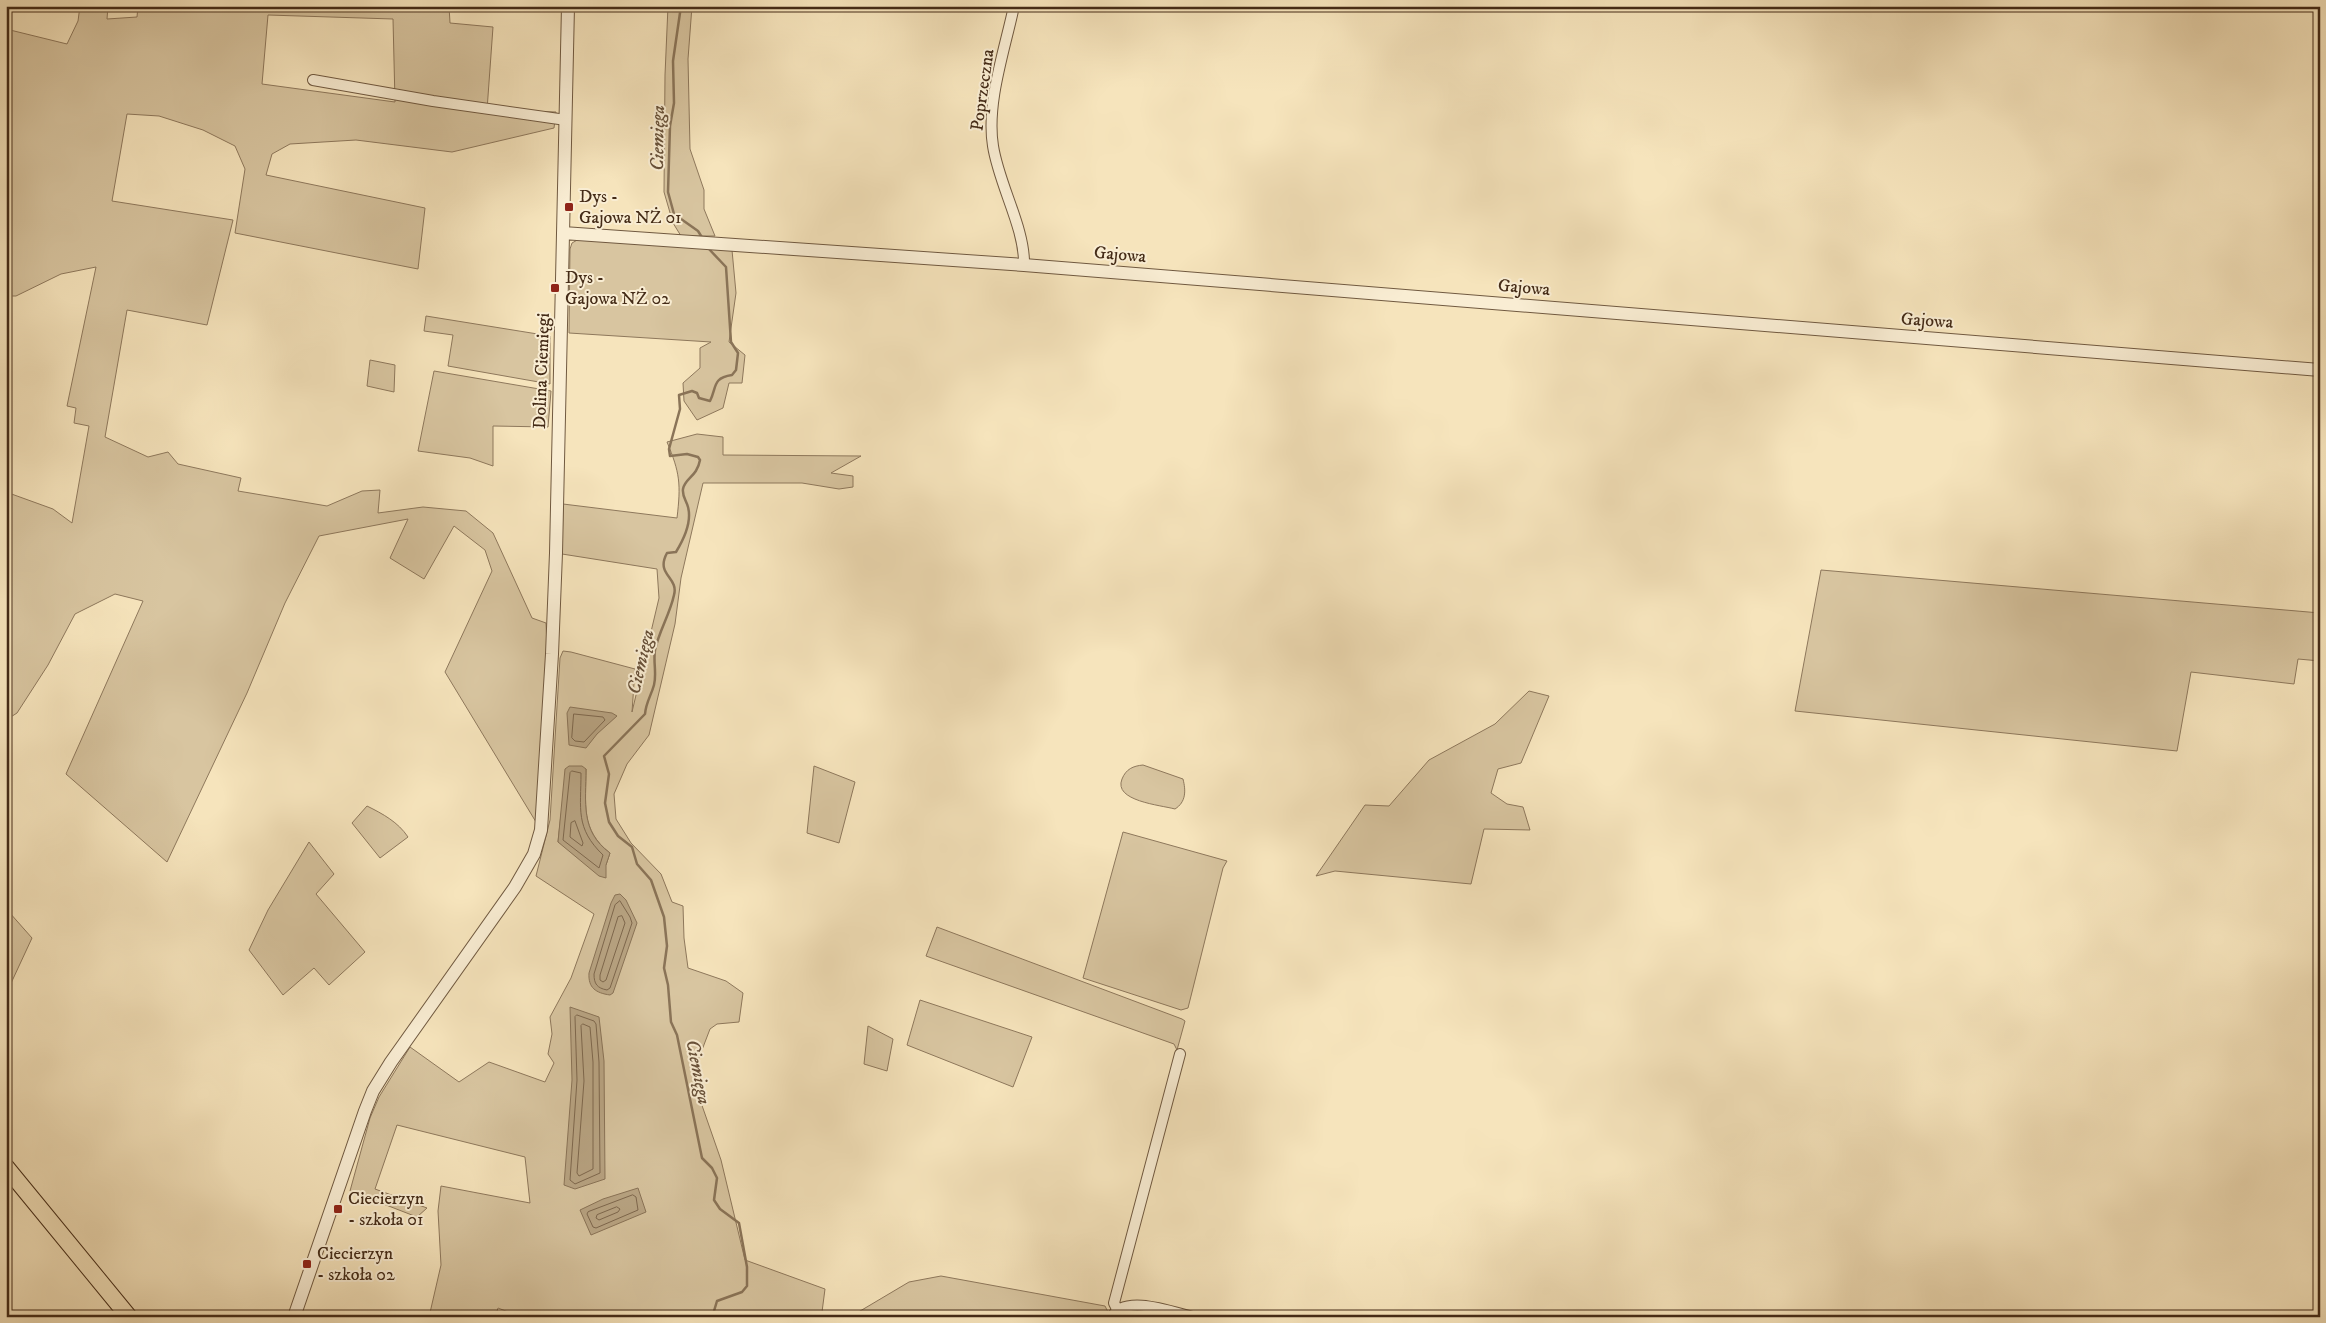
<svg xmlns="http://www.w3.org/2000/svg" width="2326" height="1323" viewBox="0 0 2326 1323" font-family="'IM FELL DW Pica',serif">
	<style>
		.green { fill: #d8c5a0; stroke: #8e785c; fill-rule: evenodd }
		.water { fill: #b9a584; stroke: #8a7458 }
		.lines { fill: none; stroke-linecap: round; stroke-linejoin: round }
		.shore { stroke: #7e684e; stroke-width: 1 }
		.stream { stroke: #8a7458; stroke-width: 2.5 }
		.minor-casing { stroke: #705940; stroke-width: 12 }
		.tertiary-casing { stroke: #705940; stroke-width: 14 }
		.trunk-casing { stroke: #442b17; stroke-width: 18 }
		.minor { stroke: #f9edd3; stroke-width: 10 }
		.tertiary { stroke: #f9edd3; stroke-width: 12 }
		.trunk { stroke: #f6e4bc; stroke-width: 16 }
		.poi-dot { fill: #8f2418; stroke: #f9edd3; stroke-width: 2 }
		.labels { text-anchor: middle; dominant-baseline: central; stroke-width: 4; stroke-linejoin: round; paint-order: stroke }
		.street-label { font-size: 18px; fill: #442b17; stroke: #f9edd3 }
		.poi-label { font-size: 18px; fill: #442b17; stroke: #f9edd3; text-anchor: start }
		.water-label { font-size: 19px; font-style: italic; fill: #675038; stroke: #f9edd3 }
	</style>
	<rect width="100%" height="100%" fill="#f6e4bc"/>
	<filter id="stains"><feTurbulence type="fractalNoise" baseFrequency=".004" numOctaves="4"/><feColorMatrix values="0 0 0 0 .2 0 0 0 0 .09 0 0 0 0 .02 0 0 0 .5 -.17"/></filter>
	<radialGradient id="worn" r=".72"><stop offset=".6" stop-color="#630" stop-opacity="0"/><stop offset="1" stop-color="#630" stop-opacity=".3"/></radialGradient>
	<path class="green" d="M80 6H108L107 19 137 17 138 6H449L450 23 493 27 487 110 556 112 554 128 452 152 356 140 290 144 272 154 266 175 425 208 418 269 235 233 245 169 235 146 203 130 159 116 127 114 112 201 233 220 207 325 127 310 105 437 148 457 168 452 178 464 241 478 238 491 327 506 362 491 380 490 378 513 423 507 466 511 493 533 532 618 546 623 547 646 536 822 445 672 492 571 485 550 454 526 424 579 390 558 408 519 319 536 285 603 247 693 167 862 66 774 143 601 115 594 75 614 48 665 17 713 6 720V492L53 509 72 523 89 426 74 423 76 408 67 406 96 267 61 274 16 296H6V29L67 44 78 21ZM268 15 393 19 395 102 262 84Z
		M668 6H692L688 59 690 149 704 190V209L715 236H681L673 223 664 192 665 75Z
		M579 239 732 250 736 293 729 342 745 355 742 383H729L723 408 697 420 684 401 683 383 700 368V348L711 342 569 333 570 249 572 243Z
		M426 316 550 336V384L448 366 453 335 424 331Z
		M370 360 395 365 394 392 367 386Z
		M434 371 551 391 548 427 493 426V466L470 458 418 451Z
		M697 434 723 437V455L861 456 831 473 853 476V487L839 489 802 483H703L681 578 675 624 649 735 627 764 614 794 616 819 631 843 661 874 672 902 683 906 684 938 688 968 726 981 743 993 739 1022 717 1024 710 1029 697 1063 698 1094 721 1160 745 1260 825 1289 822 1312 824 1317H521L498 1308 495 1317H429L441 1265 438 1211 441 1186 530 1203 525 1157 397 1125 375 1189 427 1208 417 1217 350 1191 370 1118 379 1097 410 1047 459 1082 489 1062 545 1082 554 1063 548 1054 552 1034 550 1017 571 978 594 914 536 876 550 820 560 658 563 651 571 652 635 669 632 712 659 598 657 569 562 554 563 504 677 518C681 484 680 473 667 442ZM586 769C586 803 580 830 610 853L606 865 558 842 561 814Z
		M1821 570 2320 613V661L2298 659 2294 684 2191 672 2177 751 1795 711Z
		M1529 691 1549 696 1521 763 1498 769 1491 793 1507 804 1523 807 1530 830 1484 829 1471 884 1335 871 1316 876 1365 805 1389 806 1429 760 1495 724Z
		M1143 765 1183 779C1186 791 1186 802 1175 809 1160 805 1113 801 1122 779 1126 769 1133 766 1143 765Z
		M814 766 855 782 839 843 807 833Z
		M367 806C383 814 398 822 408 837L380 858 352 823Z
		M1123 832 1227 861 1223 868 1188 1008 1181 1010 1083 978Z
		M309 842 334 874 316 894 365 952 329 985 314 968 283 995 249 950 268 910Z
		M9 912 32 938 6 994V919Z
		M937 927 1182 1019 1185 1021 1177 1050 1174 1044 926 956Z
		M920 1000 1032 1037 1013 1087 907 1045Z
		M868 1026 893 1039 887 1071 864 1064Z
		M941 1276 1105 1306 1108 1312 1107 1317H850L909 1282Z"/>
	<path class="water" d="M570 707 612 713 617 716 597 734 586 748 569 745 567 713Z
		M569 766H582L586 769C586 803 580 831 610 853L606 865V878L599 876 558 842 565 769Z
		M620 894 626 900 637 923 613 993 610 995C596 993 588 988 589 973L611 903 615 895Z
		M570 1007 599 1017 604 1061 605 1179 575 1189 564 1185 572 1080Z
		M638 1188 646 1212 591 1235 580 1210 603 1199Z"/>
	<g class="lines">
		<path class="shore" d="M574 714 603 717 605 720 584 742 575 741 572 738Z
			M572 771 581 773C581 809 575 828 603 855L599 868 563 840 570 773Z
			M575 821 583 843 582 846 570 837 571 823Z
			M620 901 630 917 632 923 610 988 607 990C597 988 594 984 594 974L615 905Z
			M622 916 625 923 606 980 603 982 600 980V975L618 917Z
			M577 1015 594 1021 596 1024 599 1062 600 1173 575 1184 570 1180 577 1080 575 1017Z
			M583 1024 590 1027 593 1062V1169L579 1176 577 1173 584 1081 581 1026Z
			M633 1195 636 1197 638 1210 596 1228 593 1227 587 1214 588 1212Z
			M617 1207 620 1209 618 1212 599 1220 596 1218 597 1215Z"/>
		<path class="stream" d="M681 6 673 61 674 103 670 126 668 192 674 214 698 231 703 239
			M708 248 726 267 731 342 738 353 736 370 732 375C712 378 717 387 710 401L699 398 697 393 692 391 679 395 680 409 669 449 670 456 687 454 698 457 700 460C697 477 685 478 683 489 682 496 686 500 688 507 692 522 684 539 676 552L667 553C655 575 679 577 674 595 670 614 659 631 655 650 653 661 657 674 654 685 651 696 646 702 645 714L604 756 609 774 605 803 609 822 618 836 632 847 637 864 651 880 664 917 667 946 664 968 668 985 671 1022 677 1035 702 1158 712 1168 717 1178 714 1200 720 1209 739 1223 747 1267V1286L742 1292 717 1301 714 1311 718 1317"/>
		<g class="minor-casing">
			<path id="minor" d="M1014 6C1005 49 986 103 993 146 999 185 1025 228 1024 265
				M313 80 433 101 566 120
				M1117 1309 1114 1303 1180 1054
				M1112 1317C1124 1294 1172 1312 1193 1317"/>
		</g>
		<g class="tertiary-casing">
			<path id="tertiary" d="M563 233 1024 265 2320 370
				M294 1317 365 1111 373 1091 391 1062 515 887 534 854 541 830 552 654 556 553 568 6"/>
		</g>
		<g class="trunk-casing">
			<path id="trunk" d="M6 1167 129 1317"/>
		</g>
		<use href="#minor" class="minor"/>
		<use href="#tertiary" class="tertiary"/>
		<use href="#trunk" class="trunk"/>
	</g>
	<g class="poi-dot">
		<rect x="564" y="202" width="10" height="10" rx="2.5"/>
		<rect x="550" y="283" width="10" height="10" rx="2.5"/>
		<rect x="333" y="1204" width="10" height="10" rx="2.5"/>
		<rect x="302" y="1259" width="10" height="10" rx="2.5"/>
	</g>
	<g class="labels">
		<g class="street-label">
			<text transform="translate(983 90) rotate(-82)">Poprzeczna</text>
			<text transform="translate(1120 255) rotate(5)">Gajowa</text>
			<text transform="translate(1524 288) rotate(5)">Gajowa</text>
			<text transform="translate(1927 321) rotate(4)">Gajowa</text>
			<text transform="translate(542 371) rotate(-88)">Dolina Ciemięgi</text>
		</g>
		<g class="poi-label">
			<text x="579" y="197">Dys -<tspan x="579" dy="21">Gajowa NŻ 01</tspan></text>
			<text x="565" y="278">Dys -<tspan x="565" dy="21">Gajowa NŻ 02</tspan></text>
			<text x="348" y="1199">Ciecierzyn<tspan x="348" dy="21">- szkoła 01</tspan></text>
			<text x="317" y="1254">Ciecierzyn<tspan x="317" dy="21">- szkoła 02</tspan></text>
		</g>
		<g class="water-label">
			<text transform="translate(658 138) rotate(-89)">Ciemięga</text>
			<text transform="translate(641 662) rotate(-77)">Ciemięga</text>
			<text transform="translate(698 1072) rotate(79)">Ciemięga</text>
		</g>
	</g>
	<rect width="2326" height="1323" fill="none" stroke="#f6e4bc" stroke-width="25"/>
	<rect x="8" y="8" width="2311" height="1308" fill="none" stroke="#442b17" stroke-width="2.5"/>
	<rect x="12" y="12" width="2301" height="1298" fill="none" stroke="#442b17"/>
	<rect width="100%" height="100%" filter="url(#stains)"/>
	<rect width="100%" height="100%" fill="url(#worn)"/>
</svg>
